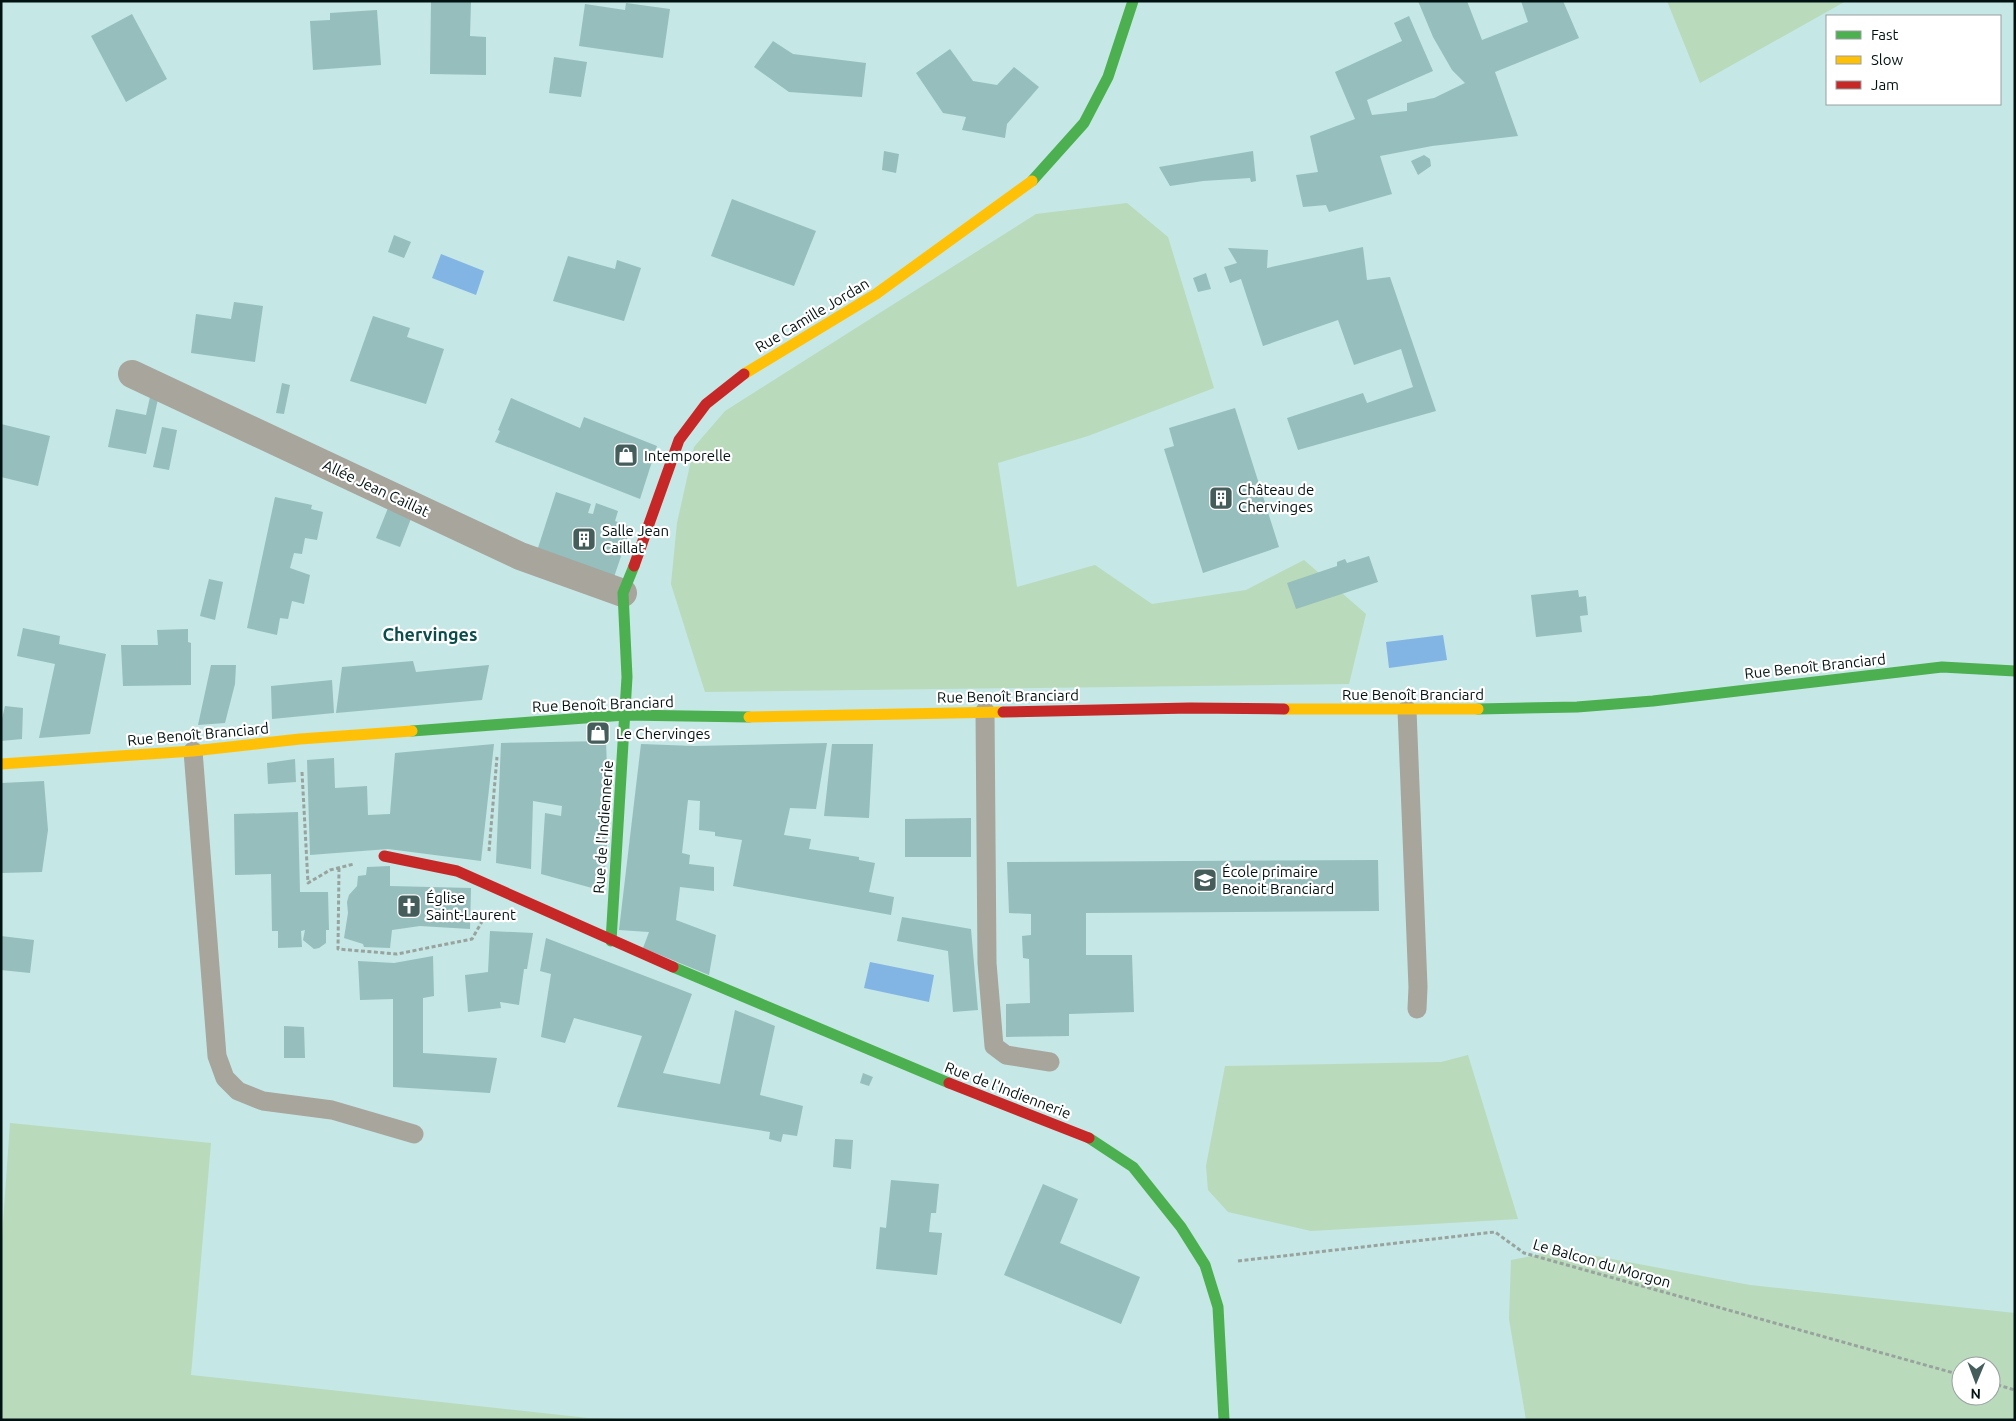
<svg xmlns="http://www.w3.org/2000/svg" width="2016" height="1421" viewBox="0 0 2016 1421" font-family="Ubuntu,sans-serif">
	<style>
		.green { fill: #b9dabb; fill-rule: evenodd }
		.water { fill: #82b5e3 }
		.building { fill: #95bebd }
		.lines { fill: none; stroke-linecap: round; stroke-linejoin: round }
		.path { stroke: #99a39e; stroke-width: 3; stroke-dasharray: 4 2.5; stroke-linecap: butt }
		.lane { stroke: #a7a59c; stroke-width: 19 }
		.street { stroke: #a7a59c; stroke-width: 28 }
		.fast { stroke: #4caf50; stroke-width: 11 }
		.slow { stroke: #ffc107; stroke-width: 11 }
		.jam { stroke: #c62828; stroke-width: 11 }
		.labels { text-anchor: middle; dominant-baseline: central; stroke-width: 4.5; stroke-linejoin: round; paint-order: stroke }
		.street-label { font-size: 15px; fill: #001211; stroke: #fff }
		.poi-label { font-size: 15px; fill: #001211; stroke: #fff; text-anchor: start }
		.quarter-label { font-size: 18px; font-weight: bold; fill: #0a4e4c; stroke: #fff }
	</style>
	<rect width="100%" height="100%" fill="#c5e7e5"/>
	<path class="green" d="M1667 1H1846L1700 83Z
		M1127 203 1168 237 1214 388 1088 436 998 463 1017 587 1095 565 1152 604 1246 590 1304 560 1366 614 1349 684 705 692 671 584 677 523 694 447 725 411 1036 214Z
		M1468 1055 1518 1219 1311 1231 1228 1212 1208 1190 1206 1166 1225 1066 1441 1062Z
		M10 1123 211 1143 191 1375 588 1418 663 1420H1V1252Z
		M1564 1250 1750 1285 2015 1313V1420H1526L1509 1319 1511 1260ZM1961 1366H1991V1396H1961Z"/>
	<path class="water" d="M441 254 484 271 476 295 432 278Z
		M1443 635 1447 660 1389 668 1386 642Z
		M870 962 934 975 929 1002 864 988Z"/>
	<path class="building" d="M431 1 471 2 470 36 486 37V75L430 74Z
		M1418 1H1467L1482 40 1528 22 1521 1H1563L1579 38 1495 72 1518 136 1432 146 1380 156 1392 194 1329 212 1326 205 1303 207 1296 175 1318 172 1310 136 1355 119 1335 72 1402 41 1394 23 1409 16 1433 71 1367 100 1372 115 1407 111V103L1434 98 1465 83 1452 70 1433 37Z
		M626 3 670 9 663 58 579 46 585 4 625 10Z
		M377 10 381 65 313 70 310 21 330 20V13Z
		M132 14 167 79 126 102 91 36Z
		M773 41 793 54 866 63 862 97 789 92 754 67Z
		M950 49 973 81 997 85 1014 67 1039 87 1007 124 1005 138 962 130 966 117 943 113 916 73Z
		M554 57 587 62 581 97 549 93Z
		M884 151 899 154 896 173 882 170Z
		M1253 151 1256 181 1251 182 1250 178 1203 181 1170 186 1159 167Z
		M1424 155 1430 159 1431 166 1418 175 1411 161Z
		M732 199 816 231 794 286 711 256Z
		M394 235 411 242 404 258 388 252Z
		M1363 247 1367 280 1390 277 1436 411 1298 450 1287 418 1363 393 1367 403 1413 387 1401 349 1354 365 1338 320 1263 346 1241 279 1230 283 1224 267 1237 263 1228 248 1268 250 1267 268Z
		M568 256 615 269 617 260 641 268 624 321 553 301Z
		M1206 273 1211 289 1198 292 1193 278Z
		M234 302 263 306 255 362 191 353 196 314 231 319Z
		M373 316 410 328 407 337 444 349 426 404 350 381Z
		M282 383 290 385 284 414 276 413Z
		M150 397 158 399 146 454 108 447 116 409 146 415Z
		M511 398 580 428 584 417 657 446 640 499 495 442 500 431 498 430Z
		M1235 408 1279 547 1203 573 1164 449 1174 446 1169 428Z
		M1 424 50 436 38 486 1 477Z
		M162 427 177 430 169 470 153 467Z
		M556 492 591 504 588 513 593 514 596 503 618 511 615 521 631 527 614 577 537 551Z
		M275 497 312 505 311 509 323 512 317 540 305 538 302 554 294 553 290 568 310 575 304 604 292 601 288 619 280 618 277 635 247 628Z
		M388 508 412 516 400 547 376 538Z
		M1369 556 1378 582 1296 609 1287 583 1337 566V562L1345 559 1347 563Z
		M209 579 223 582 215 620 200 616Z
		M1578 590 1579 597 1586 596 1588 615 1580 616 1582 632 1536 637 1531 595Z
		M23 628 60 636 59 644 106 654 90 734 39 738 55 664 17 656Z
		M188 629V642L191 643V685L123 686 121 645H158L157 630Z
		M413 661 416 672 489 665 482 700 336 713 342 667Z
		M211 665H236L235 684 225 723 198 725Z
		M332 680 334 713 272 719 271 686Z
		M5 706 23 708 22 739 1 741V723Z
		M606 741 609 822 603 891 541 874 545 813 561 816 562 806 533 801 531 869 496 863 501 743Z
		M827 743 816 809 790 808 784 835 811 839 809 849 859 857V860L875 863 869 892 894 897 891 915 733 886 742 840 715 836V832L699 830 700 801 688 800 682 853 690 855 689 864 714 867V891L680 887 676 920 716 935 709 975 643 948 649 932 619 930 641 744 694 746Z
		M494 744 481 861 388 849 310 855 307 760 334 758 335 788 367 786 368 815 390 814 395 753Z
		M832 744H873L869 818 824 816Z
		M295 759 296 782 268 784 267 763Z
		M44 781 48 830 42 872 1 873V783Z
		M298 812 300 892H328L329 930H326V943L319 948 314 949 303 940 305 930 301 931 302 947 278 948V931H272L271 874 235 875 234 814Z
		M971 818V857H905V819Z
		M1378 860 1379 911 1086 913V955H1132L1134 1012 1069 1014V1036L1006 1037V1004L1030 1003 1029 959 1023 958 1022 936 1031 935V914L1009 913 1007 862Z
		M390 866V886L471 888 470 929 420 926 392 930 390 948 364 947 363 944 344 938 348 913 347 902 349 895 357 886 358 876 366 875 367 867Z
		M902 917 971 929 978 1010 953 1012 948 951 897 941Z
		M490 931 533 933 527 969H524L519 1005 500 1002 501 1008 468 1012 465 975 488 972Z
		M1 936 34 940 30 973 1 970Z
		M546 938 692 994 663 1073 720 1084 735 1010 775 1026 760 1095 803 1106 797 1136 783 1134 781 1142 769 1139 770 1132 617 1107 642 1036 574 1018 565 1043 541 1037 551 974 540 971Z
		M433 956 434 996 423 998V1053L497 1058 490 1093 393 1087V999L360 1000 358 961 394 963Z
		M284 1026 304 1027 305 1058H284Z
		M863 1073 873 1077 869 1086 860 1083Z
		M835 1139 853 1140 851 1169 833 1167Z
		M891 1180 939 1184 936 1213H931L929 1232 942 1233 937 1275 876 1269 880 1227 886 1228Z
		M1043 1184 1078 1199 1060 1243 1140 1277 1121 1324 1004 1275Z"/>
	<g class="lines">
		<path class="path" d="M302 772 308 883 330 870 354 864
			M489 851 497 757
			M339 868 338 949 397 954 472 939 484 918
			M1238 1261 1495 1232 1524 1253 1961 1375
			M1991 1383 2015 1390"/>
		<path class="lane" d="M1407 710 1418 987 1417 1009
			M985 711 987 963 994 1046 1006 1055 1050 1062
			M193 751 217 1056 225 1078 238 1091 263 1101 332 1110 414 1134"/>
		<path class="street" d="M132 374 520 556 623 593"/>
		<path class="fast" d="M1032 181 1084 123 1108 77 1133 1
			M1478 709 1577 707 1653 701 1942 667 2015 671
			M412 731 625 715 749 717
			M611 941 627 677 623 593 634 566
			M673 967 949 1083
			M1089 1138 1133 1167 1181 1227 1205 1265 1218 1307 1224 1420"/>
		<path class="slow" d="M744 374 876 294 1032 181
			M1284 709H1478
			M749 717 1003 712
			M1 764 193 751 300 739 412 731"/>
		<path class="jam" d="M634 566 679 440 706 404 744 374
			M1003 712 1190 708 1284 709
			M384 856 457 871 673 967
			M949 1083 1089 1138"/>
	</g>
	<defs>
		<g id="shop-square" transform="scale(1.25)"><rect x="-9" y="-9" width="18" height="18" rx="4" fill="#455d5b" stroke="#fff"/><path d="M-5-2.5h2.3a2.7 3.5 0 0 1 5.4 0H5L5.5 6h-11ZM-1.5-2.5h3a1.5 2.3 0 0 0-3 0Z" fill="#fff"/></g>
		<g id="building-square" transform="scale(1.25)"><rect x="-9" y="-9" width="18" height="18" rx="4" fill="#455d5b" stroke="#fff"/><path d="M-4-6H4V6H1V3H-1V6H-4ZM-2.5-4.3h1.7v1.8h-1.7ZM.8-4.3h1.7v1.8H.8ZM-2.5-1h1.7V.8h-1.7ZM.8-1h1.7V.8H.8Z" fill="#fff"/></g>
		<g id="school-square" transform="scale(1.25)"><rect x="-9" y="-9" width="18" height="18" rx="4" fill="#455d5b" stroke="#fff"/><path d="M0-5L7-2L0 1L-7-2ZM-4 1L0 2.5L4 1V4Q0 6-4 4Z" fill="#fff"/></g>
		<g id="church-square" transform="scale(1.25)"><rect x="-9" y="-9" width="18" height="18" rx="4" fill="#455d5b" stroke="#fff"/><path d="M-1.2-6h2.4v3.5h3.3v2.4h-3.3V6h-2.4V-.1h-3.3v-2.4h3.3Z" fill="#fff"/></g>
	</defs>
	<g fill-rule="evenodd">
		<use href="#shop-square" x="626" y="455"/>
		<use href="#building-square" x="1221" y="498"/>
		<use href="#building-square" x="584" y="539"/>
		<use href="#shop-square" x="598" y="733"/>
		<use href="#school-square" x="1205" y="880"/>
		<use href="#church-square" x="409" y="906"/>
	</g>
	<g class="labels">
		<g class="street-label">
			<text transform="translate(812 315) rotate(-31)">Rue Camille Jordan</text>
			<text transform="translate(376 488) rotate(25)">Allée Jean Caillat</text>
			<text transform="translate(1815 666) rotate(-6)">Rue Benoît Branciard</text>
			<text x="1413" y="694">Rue Benoît Branciard</text>
			<text transform="translate(1008 696) rotate(-1)">Rue Benoît Branciard</text>
			<text transform="translate(603 704) rotate(-2)">Rue Benoît Branciard</text>
			<text transform="translate(198 734) rotate(-5)">Rue Benoît Branciard</text>
			<text transform="translate(603 827) rotate(-86)">Rue de l'Indiennerie</text>
			<text transform="translate(1008 1090) rotate(21)">Rue de l'Indiennerie</text>
			<text transform="translate(1602 1263) rotate(16)">Le Balcon du Morgon</text>
		</g>
		<g class="poi-label">
			<text x="644" y="455">Intemporelle</text>
			<text x="1238" y="489">Château de<tspan x="1238" dy="17">Chervinges</tspan></text>
			<text x="602" y="530">Salle Jean<tspan x="602" dy="17">Caillat</tspan></text>
			<text x="616" y="733">Le Chervinges</text>
			<text x="1222" y="871">École primaire<tspan x="1222" dy="17">Benoit Branciard</tspan></text>
			<text x="426" y="897">Église<tspan x="426" dy="17">Saint-Laurent</tspan></text>
		</g>
		<g class="quarter-label">
			<text x="430" y="634">Chervinges</text>
		</g>
	</g>
	<rect width="2016" height="1421" fill="none" stroke="#001211" stroke-width="5"/>
	<rect x="1826" y="15" width="175" height="90" fill="#ffffff" stroke="#99a0a0"/>
	<rect x="1836" y="31" width="25" height="8" fill="#4caf50" stroke="#99a0a0"/>
	<text x="1871" y="40" font-size="15" fill="#001211">Fast</text>
	<rect x="1836" y="56" width="25" height="8" fill="#ffc107" stroke="#99a0a0"/>
	<text x="1871" y="65" font-size="15" fill="#001211">Slow</text>
	<rect x="1836" y="81" width="25" height="8" fill="#c62828" stroke="#99a0a0"/>
	<text x="1871" y="90" font-size="15" fill="#001211">Jam</text>
	<g transform="translate(1976 1381) rotate(181)"><circle r="24" fill="#ffffff" stroke="#99a0a0"/>
	<path d="M0-4L9 19L0 12L-9 19Z" fill="#455d5b"/>
	<text y="-8" font-size="14" font-weight="bold" text-anchor="middle" fill="#001211">N</text>
	</g>
</svg>
